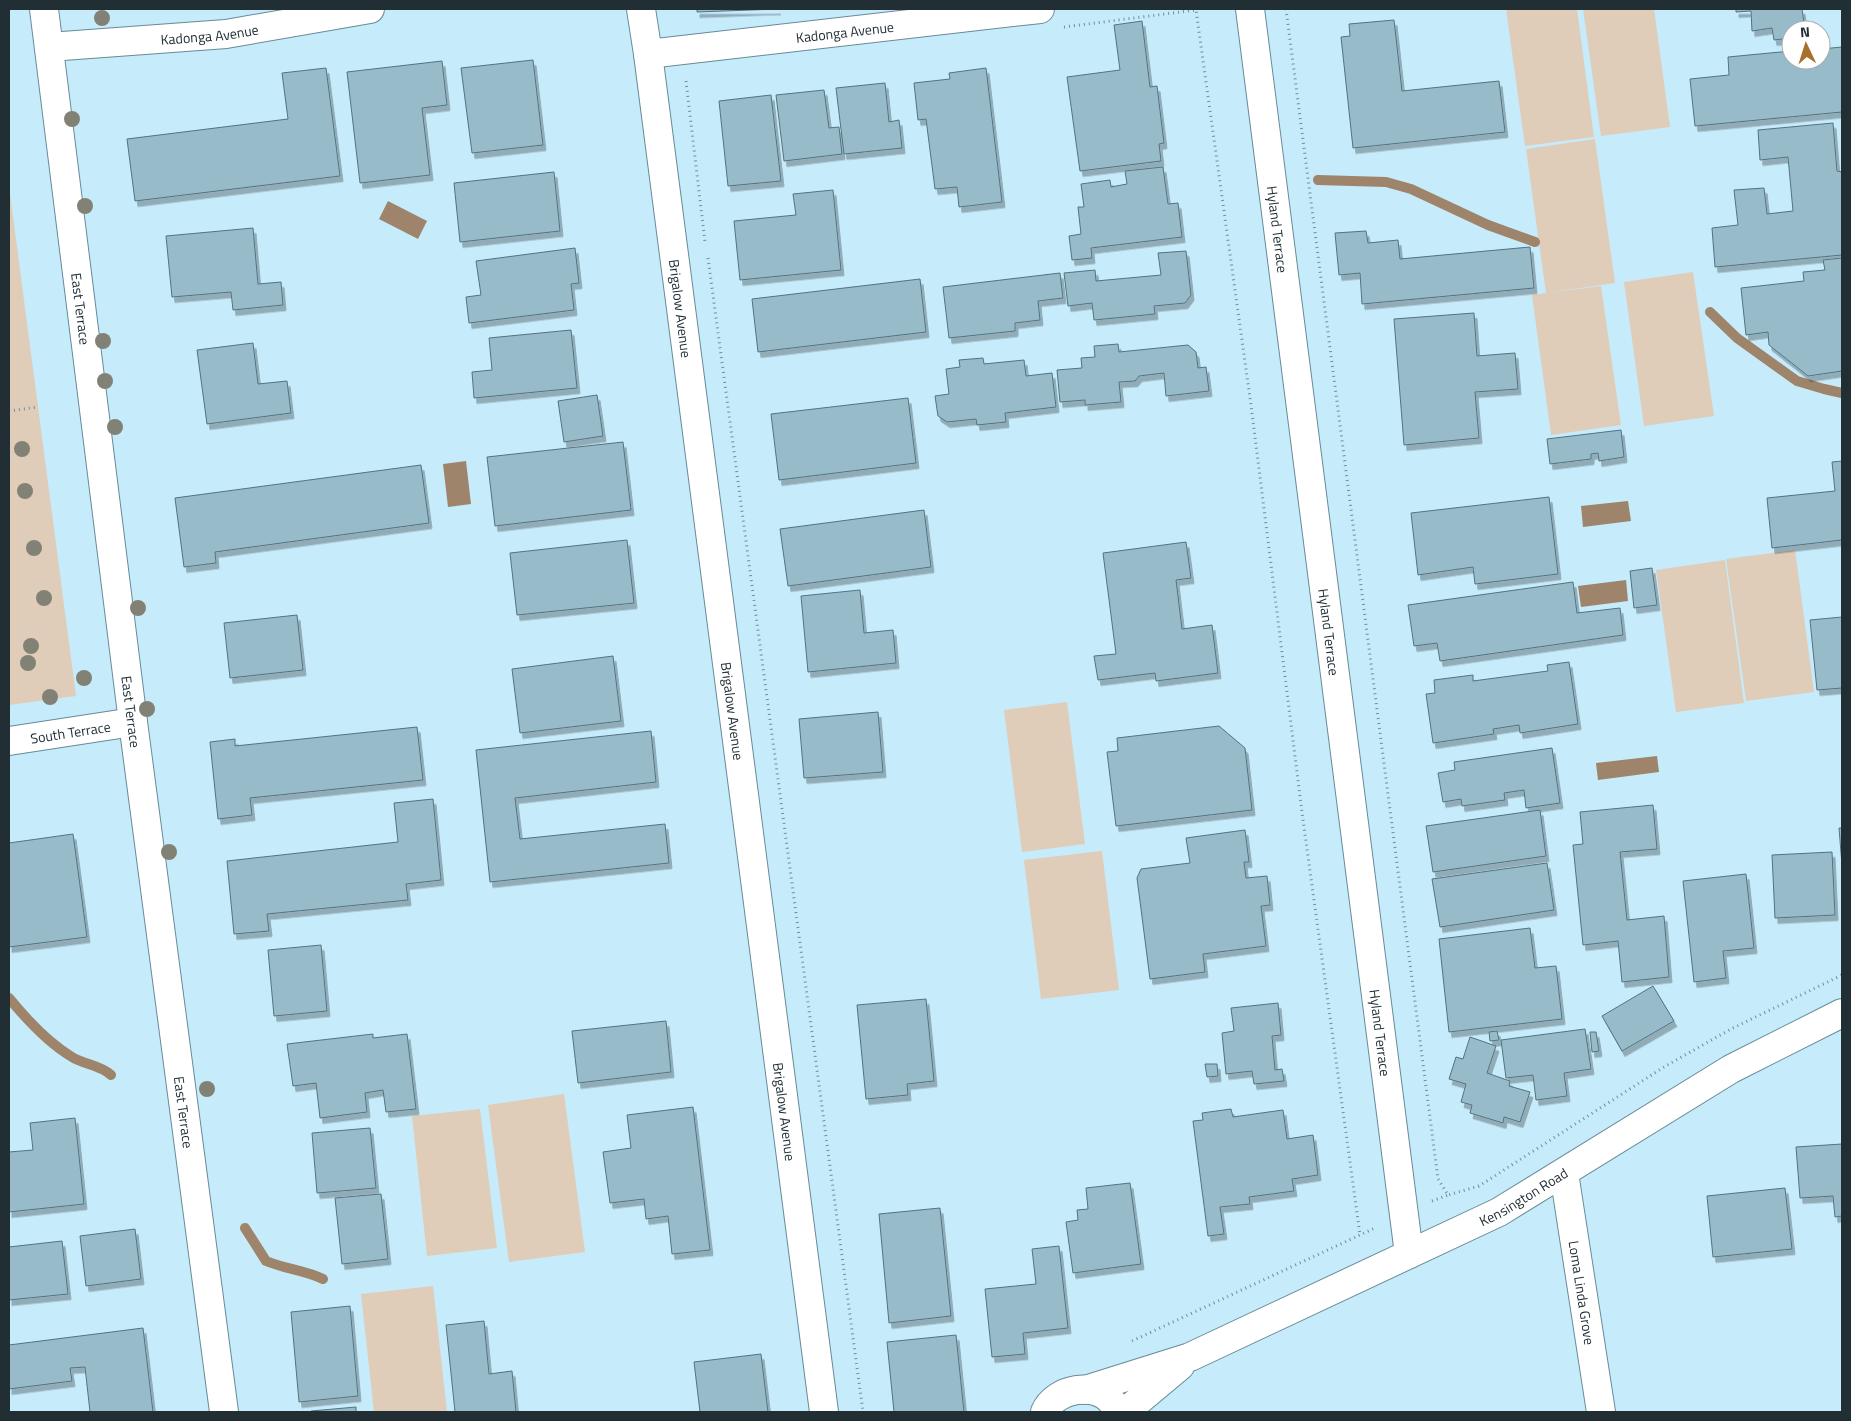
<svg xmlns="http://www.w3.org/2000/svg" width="1851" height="1421" viewBox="0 0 1851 1421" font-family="'Titillium Web',sans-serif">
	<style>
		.green { fill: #dfcdb9 }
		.water { fill: #9d846a }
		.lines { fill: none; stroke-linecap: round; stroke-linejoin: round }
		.stream { stroke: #9d846a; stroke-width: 10 }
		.building { fill: #97bbc9; stroke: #527381; filter: url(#shadow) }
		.minor-casing { stroke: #688a98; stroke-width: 30 }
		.major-casing { stroke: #688a98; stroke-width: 30 }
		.path { stroke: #748e98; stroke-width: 3; stroke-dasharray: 1 4; stroke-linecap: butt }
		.minor { stroke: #fff; stroke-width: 28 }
		.major { stroke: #fff; stroke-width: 28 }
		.tree { fill: #818275 }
		.labels { text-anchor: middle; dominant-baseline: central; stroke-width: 5; stroke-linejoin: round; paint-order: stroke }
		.street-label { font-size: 14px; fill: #212f35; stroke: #fff }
	</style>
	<defs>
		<filter id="shadow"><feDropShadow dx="3" dy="5.5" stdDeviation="0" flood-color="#0004"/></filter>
	</defs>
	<rect width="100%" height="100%" fill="#c6ebfa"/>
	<path class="green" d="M1506 9H1577L1594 137 1525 146Z
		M1583 9H1654L1670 127 1601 136Z
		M1595 139 1615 283 1546 293 1601 286 1621 425 1551 435 1532 295 1546 293 1526 149Z
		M9 186 76 696 9 705Z
		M1693 272 1714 416 1644 426 1624 282Z
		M1795 550 1814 692 1746 701 1726 559Z
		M1725 560 1744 703 1676 712 1656 570Z
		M1067 702 1085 844 1022 852 1004 710Z
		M1102 851 1119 990 1041 999 1024 860Z
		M564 1094 585 1252 509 1262 488 1105Z
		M480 1109 497 1248 427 1256 412 1116Z
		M433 1286 447 1412H374L361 1294Z"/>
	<path class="water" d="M388 201 427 221 418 239 379 219Z
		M466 461 471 504 448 507 443 464Z
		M1628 501 1631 521 1583 527 1581 506Z
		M1626 580 1628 601 1581 607 1578 586Z
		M1657 756 1659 772 1598 780 1596 763Z"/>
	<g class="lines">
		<path class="stream" d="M1318 180 1386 182 1411 189 1488 225 1535 242
			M1710 312 1737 338 1797 381 1824 389 1842 393
			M9 998C27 1020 47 1042 72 1057 85 1065 100 1065 111 1075
			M245 1228 266 1261C285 1269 305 1270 323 1279"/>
	</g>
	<path class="building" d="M697 9H778L697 12Z
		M1736 9H1802L1805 30H1791V38L1774 40 1772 28 1752 31 1751 11 1736 12Z
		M1394 20 1402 91 1499 81 1505 132 1353 148 1341 37 1350 36 1349 24Z
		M1142 21 1150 87 1157 86 1164 143 1159 144 1161 161 1080 171 1067 77 1120 70 1114 25Z
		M1842 47V112L1695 126 1690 79 1729 75 1728 57 1791 51V60H1821V49Z
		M533 60 543 145 472 153 461 68Z
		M442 61 447 105 422 108 430 175 360 183 347 72Z
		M326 68 340 176 135 201 127 139 288 119 282 73Z
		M986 68 1002 202 959 207 957 187 935 189 926 119 918 120 914 83 950 79 949 73Z
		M885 83 889 122 899 120 902 148 844 154 836 88Z
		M824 90 829 128 839 127 842 154 784 161 776 95Z
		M771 95 781 181 728 186 719 101Z
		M1833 123 1837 171 1842 172V255L1715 267 1712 228 1738 225 1734 190 1764 188 1767 214 1793 211 1788 157 1760 160 1758 130Z
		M1163 167 1168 204 1178 203 1182 237 1091 248 1092 258 1072 260 1069 236 1081 234 1078 207H1084L1081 184 1110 180 1111 187 1127 184 1125 171Z
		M554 172 560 231 460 242 454 183Z
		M833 190 841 270 740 280 734 221 796 215 793 194Z
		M253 228 258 284 281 282 283 305 233 310 231 292 172 297 166 236Z
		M1366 231 1368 243 1398 240 1400 259 1530 247 1534 288 1362 304 1360 273 1339 275 1335 233Z
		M575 248 579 283 571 284 574 310 469 323 466 297 481 295 476 261Z
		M1186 251 1191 295 1185 303 1154 306 1155 314 1094 320 1092 303 1068 306 1064 273 1095 270 1096 281 1161 275 1158 253Z
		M1842 258V371L1808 376 1769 345 1768 332 1746 335 1741 288 1804 281 1803 272 1825 270 1823 260Z
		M1060 273 1063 298 1038 301 1040 320 1015 323V331L949 338 943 287Z
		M920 279 926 332 758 352 752 299Z
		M1474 313 1477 356 1515 353 1518 389 1475 392 1479 438 1404 445 1394 319Z
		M571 330 577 388 474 398 472 372 492 370 489 338Z
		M253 343 258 384 287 381 291 413 207 424 197 350Z
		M1118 344 1119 352 1188 345 1196 352 1198 368 1206 367 1209 391 1166 396 1164 373 1139 376 1135 381 1119 382 1121 402 1085 405V400L1060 402 1057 370 1082 368 1081 358 1095 357 1094 346Z
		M983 358 984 364 1024 360 1026 376 1052 373 1056 407 1005 413 1006 422 977 425 976 419 947 422 938 416 935 396 949 394 946 369 960 367 959 360Z
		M597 395 603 436 564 442 558 401Z
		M908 398 916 463 779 480 771 414Z
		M1621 430 1624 457 1599 461 1598 453 1591 454V459L1550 464 1547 439Z
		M623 442 631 510 495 526 487 457Z
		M1842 461V540L1772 548 1767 498 1835 491 1832 462Z
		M421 465 429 523 215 552 216 563 184 567 175 498Z
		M1549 497 1558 574 1475 584 1473 567 1418 575 1411 513Z
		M924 510 931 567 788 586 780 529Z
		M627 540 634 603 517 615 510 553Z
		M1186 542 1191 578 1176 580 1182 629 1212 625 1218 673 1156 681 1155 673 1098 680 1094 656 1116 654 1103 553Z
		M1652 568 1657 605 1634 608 1630 571Z
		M1573 582 1577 613 1620 608 1623 635 1440 661 1437 643 1414 646 1408 605Z
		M860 590 864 633 893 630 896 663 808 672 801 596Z
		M297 615 303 670 230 678 224 623Z
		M1842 617V688L1817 690 1810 620Z
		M613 656 621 721 520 733 512 669Z
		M1569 662 1578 724 1520 733 1519 725 1493 729 1494 734 1433 743 1426 694 1435 693 1434 680 1473 675V681L1548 671 1547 665Z
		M878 712 883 772 804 778 799 719Z
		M1219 726 1245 748 1252 810 1116 826 1107 752 1118 751 1117 738Z
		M417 727 423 780 250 798 252 815 218 819 210 742 235 739V746Z
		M651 731 656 782 515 798 520 839 665 824 669 863 490 882 476 750Z
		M1552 748 1560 803 1526 808 1524 790 1504 793 1505 800 1462 806 1461 799 1443 802 1438 773 1455 770 1454 762Z
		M433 799 441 880 406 884 408 900 267 914 269 931 234 934 227 861 398 842 394 803Z
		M1653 805 1657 849 1620 852 1627 920 1664 916 1669 977 1622 982 1618 941 1583 945 1573 845 1583 844 1580 812Z
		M1540 810 1546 856 1433 872 1426 826Z
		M1839 828H1842V865Z
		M1245 830 1249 862H1244L1246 878 1267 876 1270 905 1261 906 1266 946 1203 954 1205 972 1150 979 1137 878 1141 869 1190 863 1186 838Z
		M73 834 87 937 9 947V843Z
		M1832 852 1835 915 1775 918 1772 855Z
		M1547 863 1554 910 1440 927 1432 879Z
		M1746 874 1754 948 1723 951 1726 978 1694 982 1683 881Z
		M1530 928 1535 968 1556 966 1562 1019 1449 1032 1439 939Z
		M321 945 327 1011 274 1016 268 950Z
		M1653 986 1674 1021 1622 1051 1602 1016Z
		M926 999 934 1081 907 1084 908 1095 866 1099 857 1005Z
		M1278 1003 1281 1035 1272 1036 1275 1070 1282 1069 1284 1081 1254 1084 1252 1071 1226 1074 1222 1033 1234 1031 1231 1008Z
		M666 1021 671 1072 578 1083 572 1031Z
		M1585 1029 1591 1069 1564 1073 1567 1096 1536 1100 1533 1075 1506 1078 1501 1040Z
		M1497 1031 1499 1040 1490 1041 1489 1032Z
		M1590 1032H1596L1599 1051 1592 1052Z
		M373 1034V1038L407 1034 416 1109 386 1112 383 1090 365 1093 367 1112 320 1118 316 1083 293 1086 287 1044Z
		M1470 1037 1496 1046 1487 1073 1510 1081 1509 1086 1530 1092 1520 1122 1504 1117 1503 1123 1470 1113 1472 1105 1461 1102 1466 1084 1449 1079 1456 1057 1463 1059Z
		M1205 1064H1217L1218 1076 1207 1077Z
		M693 1107 710 1250 672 1254 668 1216 646 1219 644 1199 610 1203 603 1152 631 1148 627 1115Z
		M1231 1109 1233 1117 1283 1110 1287 1139 1313 1135 1318 1175 1292 1179 1294 1191 1249 1197 1250 1204 1220 1207 1224 1234 1208 1236 1193 1121 1203 1120 1202 1113Z
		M75 1118 84 1204 9 1212V1152L33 1150 30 1123Z
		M370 1128 376 1188 317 1193 312 1133Z
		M1842 1144V1216L1835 1217 1833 1196 1800 1198 1796 1147Z
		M1130 1183 1141 1264 1073 1273 1066 1222 1078 1220 1077 1210 1088 1209 1086 1188Z
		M1785 1188 1792 1249 1713 1257 1707 1196Z
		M381 1194 388 1259 342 1264 335 1198Z
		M940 1208 951 1316 889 1323 879 1214Z
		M135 1229 141 1279 86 1286 80 1236Z
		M62 1241 68 1294 9 1300V1247Z
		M1059 1246 1068 1328 1023 1333 1025 1354 992 1357 985 1289 1036 1284 1032 1249Z
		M350 1306 358 1396 299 1402 291 1312Z
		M484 1321 489 1374 512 1371 516 1412H455L446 1325Z
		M143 1328 153 1412H90L85 1367 70 1368 72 1381 9 1389V1345Z
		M956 1335 964 1412H894L887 1342Z
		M761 1354 768 1412H700L694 1362Z
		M356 1407V1412H311V1411Z"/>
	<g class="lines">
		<g class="minor-casing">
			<g id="minor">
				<path id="s1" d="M44 9 133 722 224 1412"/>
				<path id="s2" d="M641 9 648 54 824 1412"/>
				<path id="s3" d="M1250 9 1409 1254"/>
				<path id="s4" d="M49 47 226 34 370 9"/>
				<path id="s5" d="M648 54 1040 9"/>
				<path id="s6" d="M9 741 133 722"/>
				<path id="s7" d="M1564 1173 1601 1412"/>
			</g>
		</g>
		<g class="major-casing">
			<g id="major">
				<path id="s8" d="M1085 1390 1190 1357 1499 1212 1731 1069 1842 1013"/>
				<path d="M1045 1412C1055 1388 1096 1381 1112 1402 1115 1405 1116 1409 1118 1412"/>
				<path d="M1125 1412 1180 1366"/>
			</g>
		</g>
		<path class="path" d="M1286 9 1438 1179 1448 1195 1479 1186 1664 1067 1731 1029 1842 975
			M1064 27 1196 10 1251 405 1303 820 1360 1235
			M686 81 705 242
			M708 258 863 1412
			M9 411 38 407
			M1432 1201 1448 1195
			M1132 1341 1375 1228"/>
		<use href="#minor" class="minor"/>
		<use href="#major" class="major"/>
	</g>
	<g class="tree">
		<circle cx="102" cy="18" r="8"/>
		<circle cx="72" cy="119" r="8"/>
		<circle cx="85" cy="206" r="8"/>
		<circle cx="103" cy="341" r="8"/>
		<circle cx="105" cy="381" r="8"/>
		<circle cx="115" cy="427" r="8"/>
		<circle cx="22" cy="449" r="8"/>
		<circle cx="25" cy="491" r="8"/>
		<circle cx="34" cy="548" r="8"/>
		<circle cx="44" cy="598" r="8"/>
		<circle cx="138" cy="608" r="8"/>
		<circle cx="31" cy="646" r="8"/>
		<circle cx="28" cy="663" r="8"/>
		<circle cx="84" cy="678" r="8"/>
		<circle cx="50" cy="697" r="8"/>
		<circle cx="147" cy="709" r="8"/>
		<circle cx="169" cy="852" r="8"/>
		<circle cx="207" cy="1089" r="8"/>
	</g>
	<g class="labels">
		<g class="street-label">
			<text stroke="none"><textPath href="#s5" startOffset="198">Kadonga Avenue</textPath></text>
			<text stroke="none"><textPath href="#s4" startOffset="161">Kadonga Avenue</textPath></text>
			<text stroke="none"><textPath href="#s3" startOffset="222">Hyland Terrace</textPath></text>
			<text stroke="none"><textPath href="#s1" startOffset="302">East Terrace</textPath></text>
			<text stroke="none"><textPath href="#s2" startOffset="302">Brigalow Avenue</textPath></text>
			<text stroke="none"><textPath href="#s3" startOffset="628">Hyland Terrace</textPath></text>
			<text stroke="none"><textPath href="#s2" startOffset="708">Brigalow Avenue</textPath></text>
			<text stroke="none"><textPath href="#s1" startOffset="708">East Terrace</textPath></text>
			<text stroke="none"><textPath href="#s6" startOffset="62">South Terrace</textPath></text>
			<text stroke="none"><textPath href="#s3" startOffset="1032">Hyland Terrace</textPath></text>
			<text stroke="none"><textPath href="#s1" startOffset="1112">East Terrace</textPath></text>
			<text stroke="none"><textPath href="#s2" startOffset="1112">Brigalow Avenue</textPath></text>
			<text stroke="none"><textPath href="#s8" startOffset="480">Kensington Road</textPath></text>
			<text stroke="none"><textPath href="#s7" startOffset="121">Loma Linda Grove</textPath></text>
		</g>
	</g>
	<rect width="1851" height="1421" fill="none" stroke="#212f35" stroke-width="20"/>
	<g transform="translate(1806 45) rotate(356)"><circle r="24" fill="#ffffff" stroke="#a6acae"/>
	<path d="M0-4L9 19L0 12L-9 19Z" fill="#a7712c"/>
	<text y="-8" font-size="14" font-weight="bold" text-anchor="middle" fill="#212f35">N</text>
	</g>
</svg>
